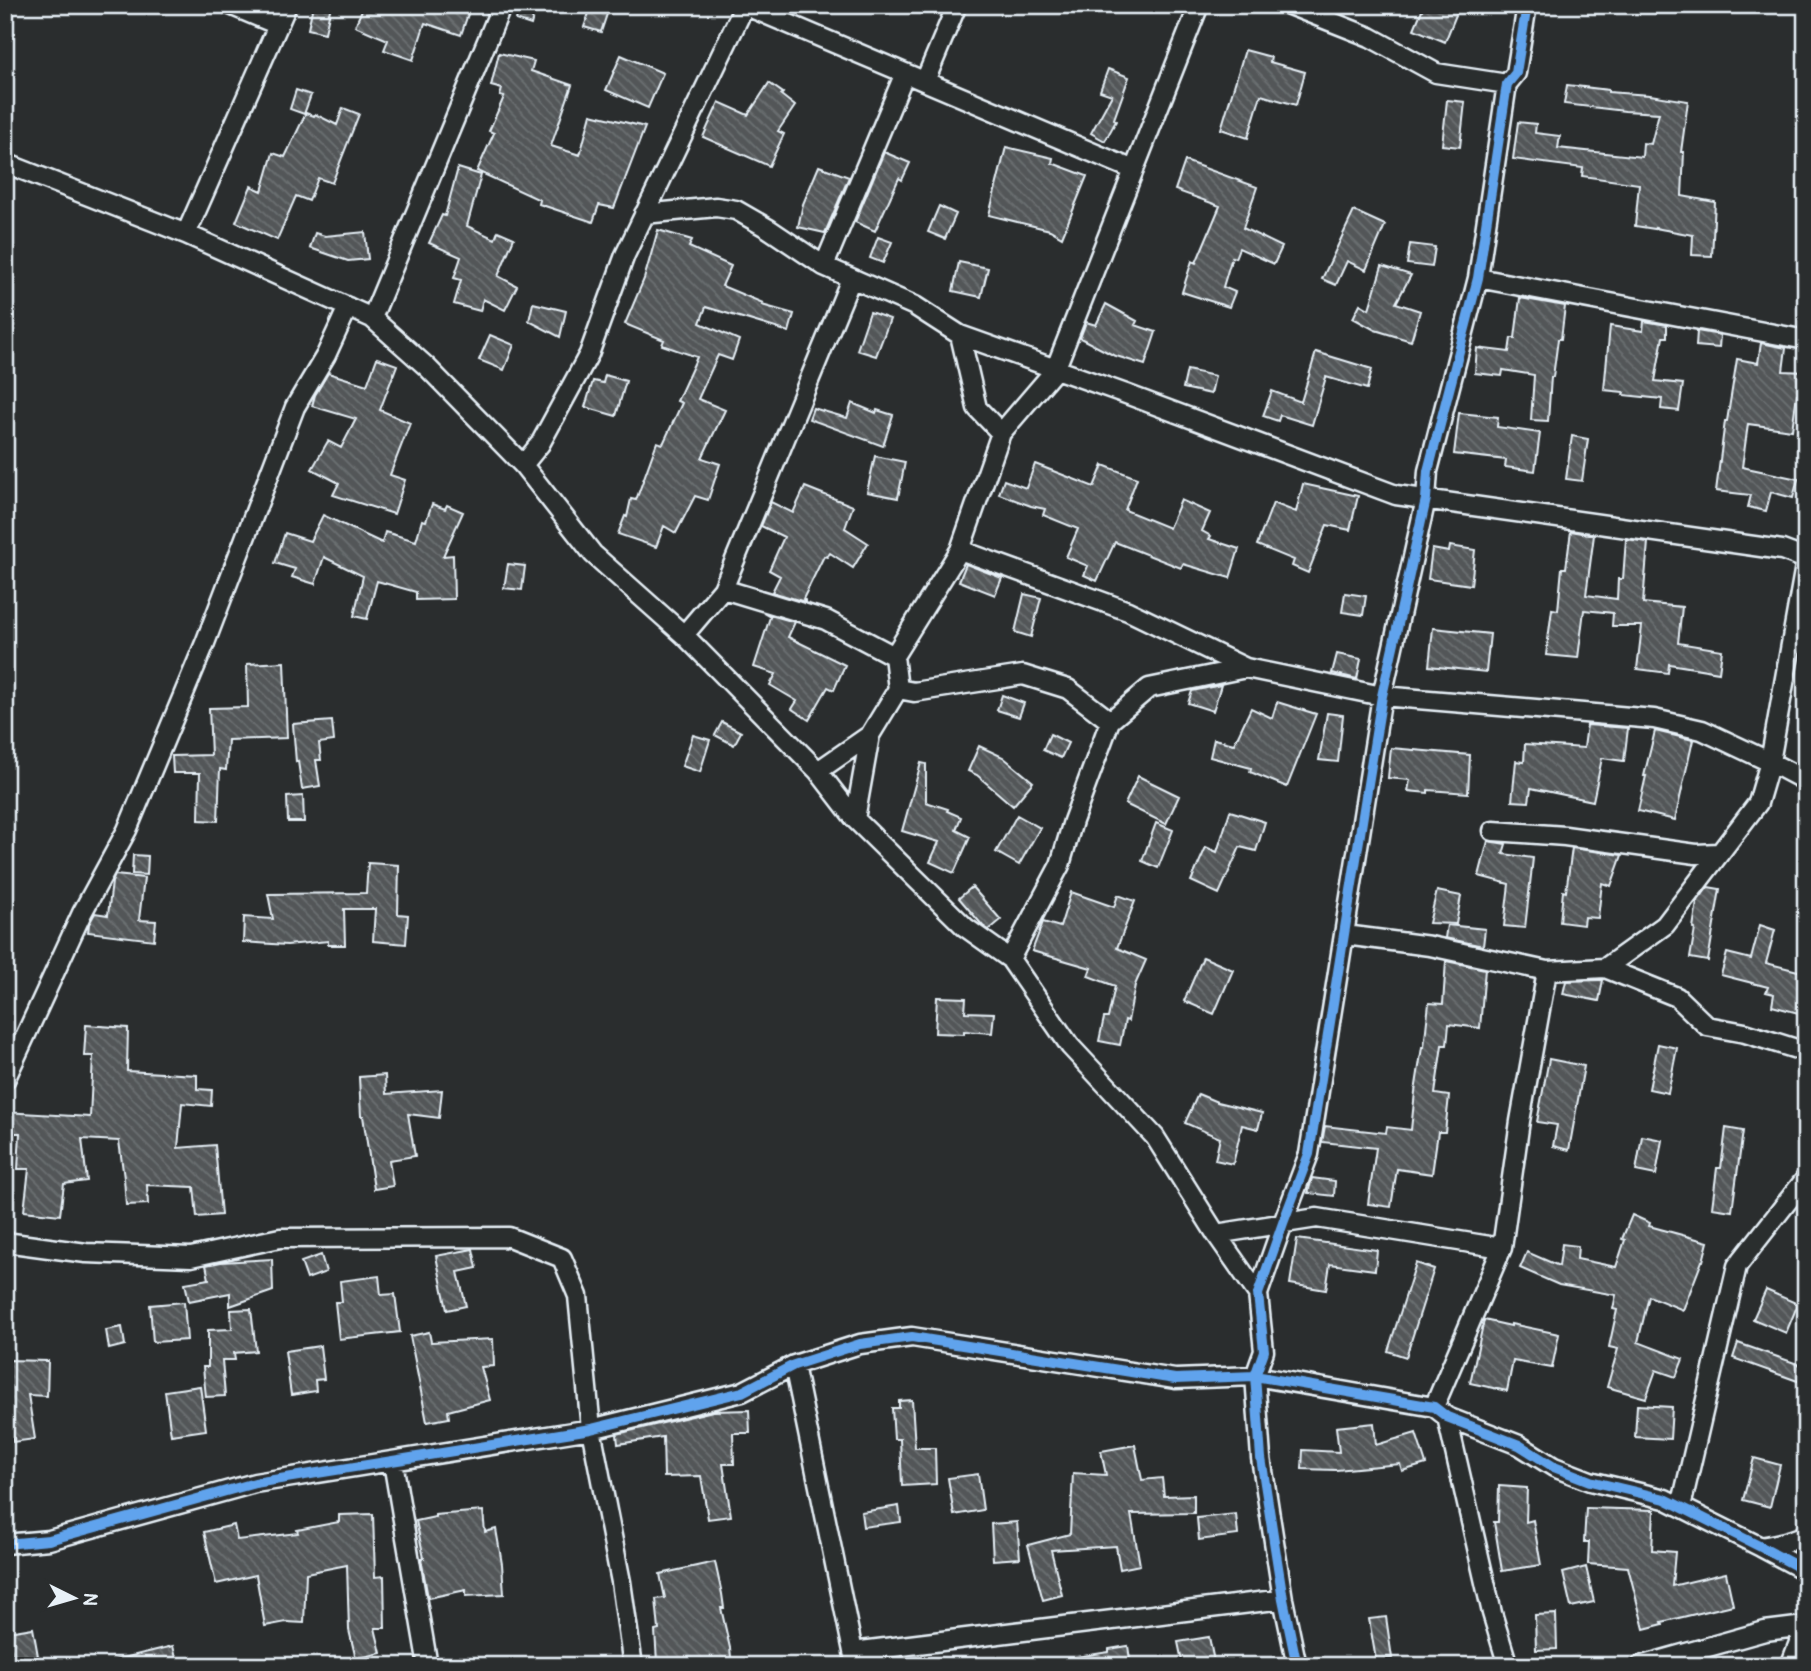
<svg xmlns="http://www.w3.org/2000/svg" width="1811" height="1671" viewBox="0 0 1811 1671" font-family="Pangolin,sans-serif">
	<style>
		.building { fill: url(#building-back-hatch); stroke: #e8f1f8; stroke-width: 2 }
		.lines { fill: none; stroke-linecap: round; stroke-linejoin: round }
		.minor-casing { stroke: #e8f1f8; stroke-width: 23 }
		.minor { stroke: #2a2d2e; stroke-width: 18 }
		.cycleway-casing { stroke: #2a2d2e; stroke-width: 15 }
		.cycleway { stroke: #60a3ed; stroke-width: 10 }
	</style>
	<defs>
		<pattern id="building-back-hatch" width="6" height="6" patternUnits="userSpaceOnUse" patternTransform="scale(1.75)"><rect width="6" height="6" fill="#535759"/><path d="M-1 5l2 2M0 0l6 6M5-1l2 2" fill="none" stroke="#6c7072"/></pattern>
	</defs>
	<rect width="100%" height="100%" fill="#2a2d2e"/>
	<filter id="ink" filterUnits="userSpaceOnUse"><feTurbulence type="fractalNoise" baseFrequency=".0143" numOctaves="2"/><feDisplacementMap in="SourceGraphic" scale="14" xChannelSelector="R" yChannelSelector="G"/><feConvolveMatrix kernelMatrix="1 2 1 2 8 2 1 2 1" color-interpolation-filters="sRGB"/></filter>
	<g filter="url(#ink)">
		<path class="building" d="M313 5H331L325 33 308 29Z
			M364 5H471L461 35 425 23 413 60 384 50 388 40 355 26Z
			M520 5 535 9 531 25 516 20Z
			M592 5H610L601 32 584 27Z
			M1424 5H1460L1445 42 1414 29Z
			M1245 50 1271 57 1270 62 1305 72 1296 105 1261 95 1248 138 1221 129Z
			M499 53 534 61 531 71 572 85 551 146 580 155 591 114 645 127 614 208 599 205 593 222 539 204 540 200 477 171 494 133 489 131 504 97 500 96 502 89 491 86Z
			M621 55 663 73 648 108 606 90Z
			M1108 69 1129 77 1114 119 1116 121 1105 141 1091 133 1112 95 1100 91Z
			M769 83 783 93 781 95 795 106 778 131 784 134 769 166 703 137 719 102 748 115Z
			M1567 85 1608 90V92L1650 95 1688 101 1681 152H1684L1682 196 1715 202 1712 256 1692 255 1693 235 1655 228V229L1635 226 1639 184 1582 176 1583 168 1513 159 1518 122 1536 124 1535 133 1560 136 1558 148 1642 157 1643 143 1651 144 1659 113 1625 111 1564 104Z
			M296 90 311 95 304 114 290 109Z
			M1447 100 1465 102 1460 147 1442 145Z
			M343 108 359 114 332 183 318 178 309 201 296 196 277 240 236 222 251 186 262 191 273 153 285 157 306 113 314 116 315 114 337 125Z
			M1006 147 1053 158 1052 163 1087 176 1062 237 1050 230 989 215Z
			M884 152 910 163 902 180 899 178 875 231 855 222Z
			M1185 161 1257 187 1243 228 1282 247 1274 264 1239 248 1235 258 1232 257 1223 287 1235 292 1229 307 1182 292 1192 261 1196 263 1220 206 1175 190Z
			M819 166 849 177 825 233 798 227 803 204Z
			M458 168 481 175 467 226 495 239 498 231 514 238 498 276 517 286 505 310 483 299 480 311 454 304 461 280 454 278 461 257 429 243 442 215 445 216Z
			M939 206 956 214 945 239 928 232Z
			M1354 211 1385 225 1366 270 1347 261 1336 285 1322 279Z
			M658 230 692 240 689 247 731 266 722 286 763 303 762 305 794 314 789 332 706 307 700 323 739 340 732 360 718 355 698 399 725 410 702 458 720 464 708 500 695 496 676 533 664 526 656 547 618 534 625 516 627 517 631 499 636 500 657 442 663 444 682 403 677 401 697 357 662 345 664 340 625 324 644 279Z
			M365 232 368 259 348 261 310 248 315 233 325 236Z
			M878 237 892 242 883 263 870 258Z
			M1410 244 1435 247 1432 267 1407 264Z
			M959 262 988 268 981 297 953 291Z
			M1382 266 1411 275 1396 303 1420 311 1411 341 1375 330 1353 318 1360 304 1369 309Z
			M1520 298 1565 306 1561 339H1558L1553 377H1551L1548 421 1531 420 1534 375 1503 370 1502 376 1475 373 1477 348 1509 352 1511 338H1515Z
			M533 303 566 311 560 337 529 321Z
			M1106 304 1137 321 1135 325 1156 332 1145 365 1113 355 1080 338 1086 322 1096 325Z
			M870 312 890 319 876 356 857 350Z
			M1644 321 1667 325V337H1663L1655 381 1683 384 1679 411 1661 409 1662 399 1623 395 1624 392 1604 390 1610 326 1643 331Z
			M1697 331 1720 335 1719 348 1696 346Z
			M490 335 514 345 504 370 479 360Z
			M1761 343 1786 348 1783 371 1806 372V395L1797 394 1792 430 1748 424 1742 467 1798 479 1793 498 1771 492 1766 511 1748 507 1751 495 1716 491 1725 421H1727L1737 359 1758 363Z
			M1316 352 1372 369 1367 389 1326 377 1312 425 1280 415 1278 421 1263 416 1272 391 1301 402Z
			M377 358 397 365 380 410 410 423 390 475 405 480 394 514 333 495 339 483 312 469 328 441 341 448 356 419 312 406 315 395 328 373 367 385Z
			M1187 370 1215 376 1211 394 1183 388Z
			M605 375 626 381 616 416 585 407 593 381 603 383Z
			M852 403 876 413 877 410 893 415 883 446 809 419 813 408 847 418Z
			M1459 413 1498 417 1497 427 1540 433 1535 471 1505 467 1506 460 1454 454Z
			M1572 436 1588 439 1582 481 1566 479Z
			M875 456 905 462 898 498 867 492Z
			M1035 464 1094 487 1103 465 1137 478 1125 510 1169 528 1181 500 1210 513 1202 531 1211 536 1209 539 1239 549 1230 578 1183 564 1181 568 1115 542 1097 581 1084 575 1088 566 1066 557 1078 529 1043 515 1045 509 1031 506 999 494 1004 480 1026 488Z
			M1303 484 1358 496 1350 530 1327 525 1308 573 1292 566 1294 560 1257 545 1273 503 1296 512Z
			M805 487 853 506 845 528 868 543 853 568 830 553 827 557 824 556 803 599 805 600V602L772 592 780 576 769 570 784 537 761 526 771 502 793 513Z
			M432 504 445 509 447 505 463 512 443 556 453 555 454 599 416 600V592L377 581 367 619 354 616 363 576 324 557 315 584 292 577 295 569 275 563 285 533 310 541 323 515 382 543 385 532 416 541 422 520 426 521Z
			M1571 531 1594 535 1586 595 1617 599 1618 579H1623L1626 539 1648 542 1643 603 1682 607 1678 643 1722 650 1719 672 1669 664 1668 673 1637 669 1642 626H1612L1613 613 1584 610 1578 658 1546 655 1552 609 1558 610 1562 568H1566Z
			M1450 546 1475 550 1471 585 1428 579 1432 549 1449 552Z
			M508 564 525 566 522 590 504 588Z
			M966 564 1002 578 995 595 959 581Z
			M1345 593 1366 596 1363 615 1342 612Z
			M1024 594 1041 598 1031 637 1015 632Z
			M763 613 795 622 788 637 845 665 834 690 828 687 809 720 792 709 797 701 770 685 776 674 754 667 770 617Z
			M1433 628 1490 634 1486 672 1429 666Z
			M1337 654 1361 659 1357 679 1332 673Z
			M284 662 287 738 228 740 226 770 220 769 218 821 199 820 200 773H173L172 756 211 755 209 708 248 707 247 664Z
			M1221 685 1213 711 1188 703 1192 691Z
			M1002 695 1024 703 1019 717 997 710Z
			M1277 702 1316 714 1287 787 1250 772 1251 768 1210 757 1214 739 1234 744 1251 708 1272 718Z
			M1327 713 1343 715 1338 762 1319 760Z
			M332 721 334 741 319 743 321 760H316L320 786 302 789 298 761 296 762 293 724Z
			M722 722 741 732 734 745 715 735Z
			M1587 725 1628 728 1624 761 1602 758 1593 801 1531 788 1529 802 1512 801 1516 761 1524 762 1525 744 1584 748Z
			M1655 731 1693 740 1675 820 1638 811 1646 776H1644Z
			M1050 734 1068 743 1061 758 1043 750Z
			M693 735 710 740 700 772 682 766Z
			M979 746 1003 757 1033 782 1013 806 977 775 968 771Z
			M1391 748 1470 755 1468 793 1428 790V793L1408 791 1410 780 1388 778Z
			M921 763 926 764V802L948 809 947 811 961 817 956 830 970 837 954 873 930 862 939 842 902 831Z
			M1138 776 1179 796 1166 824 1125 804Z
			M303 796 304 822H288L287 797Z
			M1230 811 1265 822 1256 851 1240 847 1219 894 1191 881 1206 847 1217 852Z
			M1017 815 1040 828 1019 865 996 852Z
			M1156 823 1173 830 1158 868 1142 861Z
			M1488 841 1506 844 1503 854 1533 858 1525 928 1504 926 1509 884 1479 876Z
			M1572 848 1622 855 1611 886 1602 883 1598 918 1584 917 1583 925 1560 922 1563 891 1566 892Z
			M133 855 148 856 147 875 132 874Z
			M368 863 399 865 398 914 408 915 406 944 373 941 375 909H344L345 945H328V941L287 945 243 942 244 917 273 919 268 894 366 893Z
			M115 875 144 878 139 920 156 921 154 940 88 932 89 924 95 913 108 915 112 882Z
			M972 887 1001 920 989 930 983 926 959 898Z
			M1708 887 1720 889 1708 961 1690 958 1695 929 1693 928 1697 902Z
			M1437 891 1461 896 1456 924 1429 923Z
			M1071 892 1114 907 1118 895 1135 901 1117 948 1146 960 1135 985 1128 1021 1125 1020 1120 1045 1099 1041 1104 1018H1108L1115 986 1088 976 1091 968 1032 951 1043 922 1060 927Z
			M1447 925 1485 929 1483 946 1445 938Z
			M1760 925 1775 930 1766 963 1802 972 1801 976 1806 977V1015L1772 1006 1774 994 1766 992 1768 987 1721 975 1727 953 1751 959Z
			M1203 957 1233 970 1214 1014 1184 1001Z
			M1446 961 1485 969 1480 1028 1449 1024 1447 1045H1442L1435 1094 1449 1096 1445 1132H1438L1432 1174 1397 1169 1391 1207 1368 1204 1376 1148 1322 1142 1325 1126 1386 1133 1387 1127 1411 1130 1415 1092 1422 1047H1424L1429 1003 1443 1004Z
			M1600 980H1603L1599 1001 1563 994 1566 981Z
			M937 997 966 998 965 1012 994 1013 992 1033 964 1031V1034L935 1033Z
			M86 1025 128 1028 127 1071 197 1075V1089L212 1090 211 1106 182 1103 178 1148 215 1145 221 1215 197 1217 194 1187 147 1185 148 1204 126 1205 124 1178 119 1141 82 1139 87 1181 64 1184 60 1215 24 1211 29 1169H18L20 1133H5V1112L90 1117 93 1056H84Z
			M1658 1044 1677 1048 1668 1093 1649 1089Z
			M1549 1059 1584 1066 1569 1150 1553 1146 1557 1125 1537 1122Z
			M385 1075 386 1094 442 1090 439 1118 408 1114 415 1156 389 1160 393 1186 374 1189 363 1116H361L359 1077Z
			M1198 1094 1217 1102 1262 1113 1258 1129 1242 1125 1233 1164 1215 1160 1220 1138 1185 1123Z
			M1726 1128 1743 1131 1732 1211 1712 1208 1717 1168H1721Z
			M1642 1136 1662 1140 1656 1175 1636 1171Z
			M1312 1178 1335 1181 1334 1196 1308 1193Z
			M1632 1215 1650 1223 1649 1226 1708 1242 1703 1261H1702L1683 1310 1649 1296 1638 1342 1683 1359 1676 1377 1656 1370 1646 1398 1607 1387 1618 1349 1609 1347 1617 1310 1613 1309 1616 1295 1559 1285 1520 1268 1527 1252 1559 1266 1562 1244 1578 1246 1577 1259 1616 1267 1625 1240 1622 1239Z
			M1297 1239 1377 1250 1375 1270 1330 1264 1326 1290 1290 1284Z
			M473 1249 477 1268 458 1272 466 1306 447 1310 436 1256Z
			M321 1255 326 1272 307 1279 301 1262Z
			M272 1259 273 1291 230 1306V1293L189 1301 185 1283 209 1279 206 1265 221 1262Z
			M1416 1263 1434 1269 1406 1357 1388 1351Z
			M379 1276 381 1295 395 1294 400 1332 339 1339 335 1302H342L340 1281Z
			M1766 1290 1798 1304 1786 1333 1753 1319Z
			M184 1302 187 1340 153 1342 150 1305Z
			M251 1309 256 1351 234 1353 235 1360H222L225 1396 206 1397 203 1367H208V1330L232 1329 231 1310Z
			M1484 1320 1511 1326V1324L1559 1334 1552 1368 1513 1361 1507 1391 1470 1383Z
			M122 1327 125 1345 109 1349 106 1330Z
			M429 1332 431 1342 493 1339 494 1366 481 1367 490 1400 448 1411 449 1418 427 1422 410 1336Z
			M1738 1343 1806 1367V1384L1733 1358Z
			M320 1346 324 1379 315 1380 316 1391 291 1395 285 1351Z
			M5 1360 48 1361 47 1396 28 1395 35 1439 13 1442 5 1396Z
			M200 1386 206 1430 171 1435 165 1391Z
			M912 1400 915 1448H935L936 1484 902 1486 900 1439H894L892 1408H899V1401Z
			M1637 1405 1672 1407 1670 1439 1635 1437Z
			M749 1410 750 1433H733L734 1464H723L731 1516 708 1519 701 1476 664 1477 663 1437 618 1444 617 1434 713 1411Z
			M1374 1423 1376 1445 1416 1433 1426 1464 1402 1471 1400 1464 1336 1470 1302 1469 1303 1450 1339 1452 1336 1427Z
			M1135 1445 1142 1480 1162 1478 1164 1496 1194 1495V1513L1131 1514 1140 1565 1120 1569 1116 1546 1051 1550 1062 1595 1043 1600 1028 1545 1070 1534 1073 1473 1106 1475 1101 1451Z
			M1754 1458 1780 1465 1770 1507 1743 1500Z
			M978 1474 983 1510 954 1515 948 1478Z
			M1499 1486 1527 1488 1526 1522 1533 1520 1541 1565 1502 1571 1494 1522H1498Z
			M899 1506 901 1522 863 1527 861 1512Z
			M1586 1508 1654 1510 1652 1550 1675 1552 1672 1586 1726 1573 1733 1605 1662 1622 1663 1624 1644 1629 1628 1567 1588 1564 1589 1542H1584Z
			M483 1511 485 1532 496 1529 502 1564 504 1594 466 1596V1590L428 1598 421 1558H424L416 1521 435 1517V1515Z
			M373 1514 375 1577 384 1576 385 1628H375L381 1653 356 1659 349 1630 347 1565 306 1573 304 1623 286 1622 265 1626 256 1575 216 1584 204 1532 234 1525 237 1540 298 1533 297 1530 339 1522V1515Z
			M1236 1514 1238 1535 1199 1540 1197 1518Z
			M1017 1522 1020 1558 993 1560 991 1524Z
			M715 1562 722 1594 724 1608H721L730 1648 732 1666H681L680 1660 657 1662 655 1631 659 1630 656 1599 665 1598 660 1574Z
			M1586 1567 1594 1602 1571 1607 1563 1573Z
			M1556 1614 1557 1649 1536 1650 1535 1615Z
			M1386 1617 1392 1658 1376 1660 1369 1619Z
			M33 1628 38 1656 12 1660 8 1632Z
			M1209 1637 1215 1666H1183L1178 1642Z
			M173 1646 178 1666H116L115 1660Z
			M1128 1646 1131 1666H1077L1076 1657 1109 1652V1649Z"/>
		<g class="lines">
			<g class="minor-casing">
				<path id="minor" d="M230 5 278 25
					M744 5 1134 170
					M1289 5 1370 37 1436 73 1507 84
					M925 81 957 5
					M5 163 186 234 287 5
					M644 214 716 207 736 210 769 229 824 266 915 306 960 335 1126 394 1396 495 1782 550 1806 559
					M186 234 372 318 427 367 523 465 593 554 684 635 818 771 855 819 965 927 1010 959 1070 1046 1155 1137 1216 1234 1258 1294
					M824 266 905 73
					M1478 278 1806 340
					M372 318 502 5
					M960 335 977 408 1001 433
					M523 465 540 444 589 354 625 255 745 5
					M960 550 1128 611 1246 668 1382 696 1654 719 1702 730 1770 762 1806 781
					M723 589 826 620 894 656
					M684 635 723 589 851 279
					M898 689 914 692 1023 675 1068 689 1110 721 1073 821 1060 865 1010 959
					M1110 721 1149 688 1246 668
					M818 771 870 735 898 689 894 656 960 550 1001 433 1055 370 1199 5
					M855 819 870 735
					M1493 831 1565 836 1696 854 1719 853
					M1345 935 1430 946 1547 971 1605 968 1677 997 1707 1026 1745 1033 1806 1052
					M1605 968 1665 925 1758 803 1770 762 1806 560
					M5 1080 82 913 127 830 205 643 295 407 326 355 348 307
					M1216 1234 1317 1218 1502 1248
					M5 1242 86 1253 191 1257 280 1238 509 1237 562 1258 578 1296 591 1429 621 1582 633 1666
					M794 1365 856 1666
					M1434 1407 1502 1248 1520 1121 1547 971
					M1447 1417 1492 1613 1508 1666
					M393 1462 428 1666
					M1681 1507 1737 1266 1806 1178
					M5 1544 49 1540 255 1483 591 1429 742 1392 794 1365 860 1344 912 1337 1175 1379 1255 1376 1434 1407 1447 1417 1519 1445 1554 1467 1590 1481 1665 1499 1761 1547 1806 1571
					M1761 1547C1776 1544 1793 1542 1806 1534
					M853 1652 1283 1599
					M1297 1666 1283 1599 1261 1458 1255 1376 1264 1351 1258 1294 1283 1223 1309 1154 1382 696 1426 499 1428 471 1478 278 1507 84 1516 73 1527 5
					M1640 1666 1765 1631 1805 1626
					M1790 1666 1806 1624"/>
			</g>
			<use href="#minor" class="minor"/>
			<g class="cycleway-casing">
				<path id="cycleway" d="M5 1544 49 1540 255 1483 591 1429 742 1392 794 1365 860 1344 912 1337 1175 1379 1255 1376 1434 1407 1447 1417 1519 1445 1554 1467 1590 1481 1665 1499 1761 1547 1806 1571
					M1297 1666 1283 1599 1261 1458 1255 1376 1264 1351 1258 1294 1283 1223 1309 1154 1382 696 1426 499 1428 471 1478 278 1507 84 1516 73 1527 5"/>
			</g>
			<use href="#cycleway" class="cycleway"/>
		</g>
	</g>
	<rect width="1811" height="1671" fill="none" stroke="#2a2d2e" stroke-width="28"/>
	<rect x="14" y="14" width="1783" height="1643" fill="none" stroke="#e8f1f8" stroke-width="2.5" filter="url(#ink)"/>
	<g transform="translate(74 1598) rotate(95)" stroke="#2a2d2e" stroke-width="5" paint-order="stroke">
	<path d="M0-5L12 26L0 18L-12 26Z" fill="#e8f1f8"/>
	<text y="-10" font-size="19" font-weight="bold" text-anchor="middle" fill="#e8f1f8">N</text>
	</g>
</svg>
